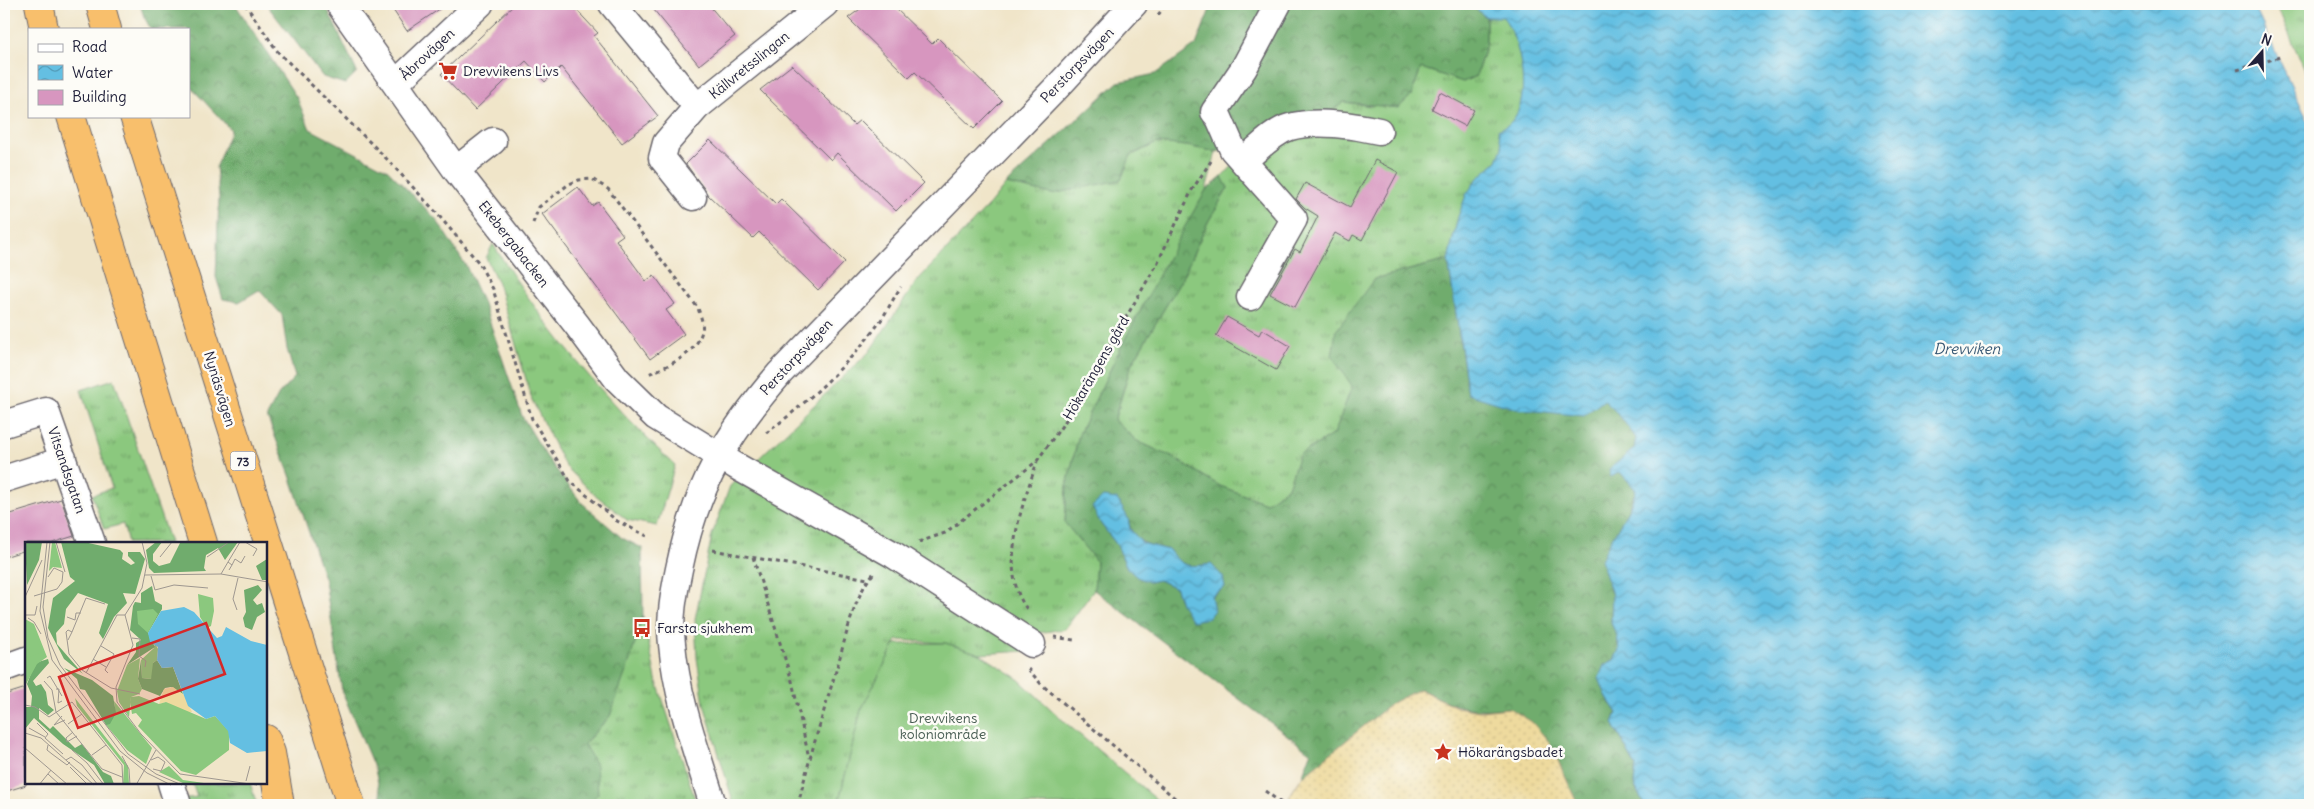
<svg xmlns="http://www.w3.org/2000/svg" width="2314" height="809" viewBox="0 0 2314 809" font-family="Delius,sans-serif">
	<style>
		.grass { fill: url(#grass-tufts); stroke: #56755c }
		.forest { fill: url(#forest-crowns); stroke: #496754; fill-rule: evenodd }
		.sand { fill: url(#sand-dots); stroke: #887e6c }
		.garden { fill: #8bc87e; stroke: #56755c }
		.water { fill: url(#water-waves); stroke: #43708e }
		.building { fill: #d796bf }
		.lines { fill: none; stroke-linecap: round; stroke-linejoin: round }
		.minor-casing { stroke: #6a666d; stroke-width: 29 }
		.highway-casing { stroke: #6a666d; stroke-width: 30 }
		.path { stroke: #6a666d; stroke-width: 3; stroke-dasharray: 4 4; stroke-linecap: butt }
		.minor { stroke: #fff; stroke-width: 26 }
		.highway { stroke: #f8bf6c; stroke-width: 28 }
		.labels { text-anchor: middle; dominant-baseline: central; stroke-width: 5; stroke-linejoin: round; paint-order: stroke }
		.shield { fill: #fdfcf7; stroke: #646373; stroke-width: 1 }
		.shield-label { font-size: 12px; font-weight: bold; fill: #22223b }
		.street-label { font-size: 14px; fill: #22223b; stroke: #fdfcf7 }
		.poi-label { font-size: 14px; fill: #22223b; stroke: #fdfcf7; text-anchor: start }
		.park-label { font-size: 14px; fill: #475c52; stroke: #fdfcf7 }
		.water-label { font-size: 15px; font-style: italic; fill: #395975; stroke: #fdfcf7 }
		.inset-road { fill: none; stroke: #9e9790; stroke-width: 1 }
		.view { fill: #d62828; fill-opacity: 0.15; stroke: #d62828; stroke-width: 2.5 }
		.inset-edge { fill: none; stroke: #22223b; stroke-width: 2.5 }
	</style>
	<defs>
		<pattern id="grass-tufts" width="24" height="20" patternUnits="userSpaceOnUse" patternTransform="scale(1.25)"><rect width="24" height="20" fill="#8bc87e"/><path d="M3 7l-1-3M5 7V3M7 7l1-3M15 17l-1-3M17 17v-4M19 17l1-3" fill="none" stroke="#71a268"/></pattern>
		<pattern id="forest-crowns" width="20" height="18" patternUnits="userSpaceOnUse" patternTransform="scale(1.25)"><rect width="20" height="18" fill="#70ac6d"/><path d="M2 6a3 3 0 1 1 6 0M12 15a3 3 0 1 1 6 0" fill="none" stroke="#5c8c5b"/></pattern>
		<pattern id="sand-dots" width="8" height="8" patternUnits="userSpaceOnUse" patternTransform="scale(1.25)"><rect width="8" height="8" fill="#eeda9e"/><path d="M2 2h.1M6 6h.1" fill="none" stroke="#ccbb89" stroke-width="1.8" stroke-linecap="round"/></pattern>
		<pattern id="water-waves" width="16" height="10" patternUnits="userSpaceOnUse" patternTransform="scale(1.25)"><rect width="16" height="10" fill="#64bfe2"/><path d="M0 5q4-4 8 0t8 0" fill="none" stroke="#529bb8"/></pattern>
	</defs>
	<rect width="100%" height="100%" fill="#fdfcf7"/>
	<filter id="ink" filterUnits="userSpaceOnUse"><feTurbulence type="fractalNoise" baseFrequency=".02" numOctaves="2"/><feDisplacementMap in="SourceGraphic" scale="10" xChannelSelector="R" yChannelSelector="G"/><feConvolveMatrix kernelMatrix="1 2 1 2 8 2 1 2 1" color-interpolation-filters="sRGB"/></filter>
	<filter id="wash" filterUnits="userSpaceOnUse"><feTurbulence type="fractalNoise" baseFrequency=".0096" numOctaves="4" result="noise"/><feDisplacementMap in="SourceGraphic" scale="20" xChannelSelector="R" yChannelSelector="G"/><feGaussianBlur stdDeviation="1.12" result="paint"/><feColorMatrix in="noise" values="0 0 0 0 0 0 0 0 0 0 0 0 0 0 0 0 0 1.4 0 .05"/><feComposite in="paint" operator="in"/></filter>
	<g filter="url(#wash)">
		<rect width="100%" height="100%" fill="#f0e5c9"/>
		<path class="grass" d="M2276 4H2310V73H2306Z
			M1503 16C1520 39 1534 100 1511 122 1508 126 1502 128 1498 130L1503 148 1497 161 1477 179 1458 217 1448 260 1374 279 1332 356 1353 386 1334 434 1299 455 1288 487 1266 503 1220 486 1174 458 1137 441 1114 421 1131 365 1180 282 1208 222 1228 188 1222 177 1259 138 1329 113 1344 102 1371 106 1411 96 1421 68 1463 82 1476 76 1486 44V17Z
			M1157 143 1187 146 1216 152 1206 190 1125 339 1079 434 1067 486 1065 522 1096 561 1094 590 1065 629 1037 633 1025 651 980 654 945 643 897 640 861 710 838 805H734L704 704 697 658 695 619 712 535 730 486 869 352 917 281 990 204 1006 184 1052 194Z
			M493 244C543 325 605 401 675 465L657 526 627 520 593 493 565 466 532 400 498 283 486 258Z
			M114 379 170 543H128L123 524 104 529 92 495 112 488 81 390Z
			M643 615 656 679 697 805H587L598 794 584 744 610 716Z
			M192 783H250L257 805H183L182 799 197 797Z"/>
		<path class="forest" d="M140 4H235L297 98 310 129 388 170 436 219 466 266 485 308 522 416 546 456 581 502 622 538 642 548 643 615 630 660 610 716 584 744 596 765 598 794 587 805H383L375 770 342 691 325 581 290 475 267 416 279 394 295 377 287 349 282 315 259 290 239 302 223 299 216 277 219 197 216 166 231 130 189 85V29H151L144 17Z
			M266 4H325L357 72 345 84 323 77Z
			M1212 4H1461L1477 10 1486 17V44L1476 76 1463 82 1421 68 1411 96 1398 108 1344 102 1329 113 1233 149 1216 152 1187 146 1157 143 1131 155 1121 180 1052 194 1006 184 1118 82 1155 74 1196 45Z
			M1222 177 1228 188 1208 222 1180 282 1131 365 1114 420 1137 441 1174 458 1220 486 1266 503 1288 487 1299 455 1334 434 1352 386 1332 356 1336 331 1374 279 1448 260 1468 394 1604 400 1619 415 1636 438 1634 449 1609 470 1620 472 1636 490 1623 521 1607 579 1612 595 1611 623 1617 636 1619 650 1614 660 1604 665 1607 698 1617 713 1613 723 1636 767 1634 785 1644 805H1578L1550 743 1509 708C1466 712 1457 707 1420 689L1392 703 1302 777 1311 753 1094 590 1096 561 1065 523 1067 486 1079 434 1125 339 1184 228 1206 190ZM1128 518C1132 544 1147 544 1169 550 1182 568 1189 567 1211 564L1225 587 1211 597 1181 604 1176 588 1159 580 1149 582 1127 568 1117 545 1101 524Z"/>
		<path class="sand" d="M1419 689 1457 707 1480 711 1509 708 1532 722 1550 743 1578 805H1289L1290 795 1302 777 1392 703Z"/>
		<path class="garden" d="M945 643 980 654 1016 677 1067 724 1163 805H838L861 710 895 644Z"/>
		<path class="water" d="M1462 4H2253L2310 125V805H1644L1634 784 1636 767 1613 723 1617 713 1607 698 1599 678 1604 665 1614 660 1619 650 1617 636 1611 623 1612 595 1601 560C1611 536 1628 516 1636 490L1620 472 1611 477 1609 469 1634 449 1636 438 1619 415 1604 400 1584 416 1516 409 1468 394 1448 260 1458 217 1466 195 1477 179 1497 161 1502 148 1498 130C1502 128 1508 126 1511 122 1533 100 1520 38 1503 17H1486L1476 9Z
			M1103 497 1117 499 1128 518 1130 529 1142 543 1169 550C1182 568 1189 567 1211 564L1223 577 1225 587 1211 596 1214 610 1208 618 1192 621 1181 604 1176 588 1159 580 1149 582 1137 577 1127 568 1117 545 1101 524 1092 507Z"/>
		<g id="blocks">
			<path class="building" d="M389 4H447L407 31Z
				M515 4H571L598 33 594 36 658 116 622 143 561 67 545 82 526 61 475 110 441 74Z
				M649 4H708L735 36 699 65Z
				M867 4H891L932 44 938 38 1002 101 974 129 915 72 909 78 848 18Z
				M792 65 854 125 860 120 924 183 896 211 837 153 831 160 760 90Z
				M1440 92 1474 110 1465 126 1432 109Z
				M710 140 776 204 781 199 845 262 818 290 759 232 753 238 708 195 686 164Z
				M1375 160 1398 172 1362 240 1353 235 1350 241 1335 233 1295 307 1270 294 1295 249 1300 252 1318 216 1305 208 1296 199 1305 183 1350 207Z
				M578 187 592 206 598 202 623 235 616 240 646 281 654 275 675 304 666 310 684 334 650 359 542 214Z
				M1227 317 1259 335 1262 329 1290 346 1276 370 1216 336Z
				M61 499 74 536 52 543H26V550L4 557V516Z
				M26 688V785L4 792V695Z"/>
		</g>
	</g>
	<g filter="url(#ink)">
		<use href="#blocks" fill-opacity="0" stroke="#6a666d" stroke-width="1"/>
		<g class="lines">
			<g class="minor-casing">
				<path id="minor" d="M339 4 456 170 577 325 617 379 656 417 736 466 894 555 1032 644
					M612 4 697 107
					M396 83 480 4
					M1243 161C1257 150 1273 132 1290 127 1315 120 1354 125 1379 131
					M456 170 493 141
					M693 197 662 158 666 143 697 107 825 4
					M1250 297 1294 219 1233 150 1219 118 1214 112 1244 68 1278 4
					M4 424 46 411 92 543
					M4 479 51 464 63 458
					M4 668 26 660
					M171 783 178 805
					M713 805C697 752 677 700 672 644 669 619 674 593 679 569 696 486 725 437 780 373L1062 82 1134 4"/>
			</g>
			<g class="highway-casing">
				<path id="highway" d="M39 4 44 29
					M100 4 107 29
					M71 116 203 543
					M134 116 351 805
					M266 739 271 753 280 805"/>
			</g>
			<path class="path" d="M245 4 278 52 384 156 434 210 479 263 493 289 532 419 570 481 617 521 647 536
				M1158 15 1166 4
				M2237 70 2280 57
				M533 223 539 207 569 184 579 180 592 179 608 189 698 308C700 315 704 323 702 331 696 355 668 366 648 374
				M766 433C805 405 851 362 879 323 887 312 893 298 901 287
				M919 542 945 533 1037 461 1068 417 1157 264 1192 190 1211 161
				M713 550 868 579
				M753 557 792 681 809 758
				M1027 609C997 570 1023 503 1037 462
				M1054 637 1074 640
				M1028 669 1041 684 1183 805
				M1265 791 1284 805
				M798 805C809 758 824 711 838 664 846 637 855 592 875 572"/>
			<use href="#minor" class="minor"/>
			<use href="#highway" class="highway"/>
		</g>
	</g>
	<defs>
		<g id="supermarket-bare" transform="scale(1.5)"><path d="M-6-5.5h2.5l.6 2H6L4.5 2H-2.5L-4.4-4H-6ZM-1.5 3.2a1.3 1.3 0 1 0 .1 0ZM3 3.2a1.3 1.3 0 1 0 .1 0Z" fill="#c8321e" stroke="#fdfcf7" stroke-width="2.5" paint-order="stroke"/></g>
		<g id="bus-bare" transform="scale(1.5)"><path d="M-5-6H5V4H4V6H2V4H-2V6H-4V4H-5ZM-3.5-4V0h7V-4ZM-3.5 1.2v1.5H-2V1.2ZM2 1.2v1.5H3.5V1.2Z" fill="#c8321e" stroke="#fdfcf7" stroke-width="2.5" paint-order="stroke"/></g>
		<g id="sight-bare" transform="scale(1.5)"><path d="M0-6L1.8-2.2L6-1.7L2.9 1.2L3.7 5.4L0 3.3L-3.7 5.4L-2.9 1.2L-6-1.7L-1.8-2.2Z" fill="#c8321e" stroke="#fdfcf7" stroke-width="2.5" paint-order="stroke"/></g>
	</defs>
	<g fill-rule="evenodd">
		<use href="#supermarket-bare" x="448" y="71"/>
		<use href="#bus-bare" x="642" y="628"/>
		<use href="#sight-bare" x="1443" y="752"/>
	</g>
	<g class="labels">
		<rect class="shield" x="230.5" y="451.5" width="25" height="19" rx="4"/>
		<g class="shield-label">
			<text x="243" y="461">73</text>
		</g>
		<g class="street-label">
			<text transform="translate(427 54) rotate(-43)">Åbrovägen</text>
			<text transform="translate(749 65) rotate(-39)">Källvretsslingan</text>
			<text transform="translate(1077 65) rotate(-46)">Perstorpsvägen</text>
			<text transform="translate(514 244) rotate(52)">Ekebergabacken</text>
			<text transform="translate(796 357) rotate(-47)">Perstorpsvägen</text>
			<text transform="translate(1096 368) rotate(-60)">Hökarängens gård</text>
			<text transform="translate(220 389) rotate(73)">Nynäsvägen</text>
			<text transform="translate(67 470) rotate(71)">Vitsandsgatan</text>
		</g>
		<g class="poi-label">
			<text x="463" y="71">Drevvikens Livs</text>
			<text x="657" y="628">Farsta sjukhem</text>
			<text x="1458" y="752">Hökarängsbadet</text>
		</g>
		<g class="park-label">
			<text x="943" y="718">Drevvikens<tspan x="943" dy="16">koloniområde</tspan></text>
		</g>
		<g class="water-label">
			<text x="1967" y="348">Drevviken</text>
		</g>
	</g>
	<g transform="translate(25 542)">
		<rect width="242" height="242" fill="#f0e5c9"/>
		<path d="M27 0H30L37 26 28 25 24 29ZM173 52 188 56 189 69 186 84 182 86 175 75ZM130 101 133 107 132 118 128 121 129 131 126 137 117 136 116 118 129 106ZM115 116 113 137 117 147 114 152 106 155 104 175 94 160 92 149 102 123ZM50 156 103 224 104 242H98L99 223 52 164ZM89 159 127 206 121 222 102 208 81 183 90 166ZM144 224 158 238 186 242H160L134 230Z" fill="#8bc87e"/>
		<path d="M0 0H17L14 18 2 43ZM36 0H59L95 8 98 11 97 17 106 23 110 21 103 14V10H115L120 17 110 52 98 51 102 61 89 75 78 97 74 91 83 62 53 51 41 67 39 82 31 91 32 102 58 132 39 117 23 86 28 56 50 39 45 35ZM131 0H137L128 12V19L134 24 145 21 155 1 213 0 200 18 193 6 181 13 179 26 181 29 129 31 124 26 121 8ZM242 17V38H237L231 24ZM233 43 237 48 228 58 232 63 237 61 240 70 232 75 227 88 220 85 218 76 221 70 219 48ZM127 44 130 59 137 63V67L123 91 130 105 102 123 111 110V101L116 98 105 88 108 64 110 60 116 61V51ZM23 117 24 121 8 139 11 144 16 142 21 150 23 163 29 168 23 173 14 166V177L25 187 28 184 50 206 57 202 78 230 86 234 89 242H80L69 223 38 202 9 176 0 187V165H6L7 154 2 142 10 121ZM116 118 117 136 126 137 128 121 132 118 137 126 148 125 158 152 146 145 140 146 135 154 117 147 113 137ZM39 126 67 138 88 154 91 171 85 182 81 183 60 148 55 147 52 137Z" fill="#70ac6d"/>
		<path d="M128 67 133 72 123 91 113 82 112 69Z" fill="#8bc87e"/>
		<path d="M148 145 159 153 167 170 160 171 141 160 134 162 139 147Z" fill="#eeda9e"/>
		<path d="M0 77 9 82 22 115 12 122 0 144Z" fill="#8bc87e"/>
		<path d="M6 86 17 110 2 116 0 89ZM114 154 134 162 141 160 181 177 190 174 204 189V208L171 233 156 229 113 184 117 178 111 171 107 172 105 160 106 155Z" fill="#8bc87e"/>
		<path d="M159 65 169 70 192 96 197 94 201 85 226 99 242 103V209L222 211 205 201 203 189 190 174 181 177 163 164 148 125 137 126 132 118 133 105 125 100 123 91 136 69Z" fill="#64bfe2"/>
		<path class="inset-road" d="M22 0 15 69 27 118 95 209 122 231 146 243M25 0 18 65 23 96 35 123 103 212 131 232 157 243M31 0 40 30M117 0 122 21 117 46 100 73 108 103 91 145 92 160 116 192 155 232 232 243M220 0 232 7 228 14M135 15 147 0M182 15 204 0M203 20 215 0M207 23 210 17 216 21 220 14M196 32 203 20 207 23 204 28M120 33 196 32 243 40M126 34 130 48 149 43 183 46M9 54 32 47 37 40 38 30 29 26 23 35M0 55 17 18M212 68 208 57 213 36M0 73H10L12 64M42 75 50 78 51 71H56M3 76 9 80 16 92M47 90 61 56 80 62M107 96 115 97 114 114 121 119 120 125M43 98 47 90 43 88 41 90 44 112 57 128 86 146 115 152M76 104 89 112 80 128 83 131M68 117 81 125M61 131 92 73H100M22 136 25 134 37 154M19 139 27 148 31 170M31 147H34L33 161 37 159M0 163 10 165 24 175 47 160 97 223 98 243M31 170 77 227 97 235M37 174 29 183 40 178M12 181 23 192 20 196 38 212M43 182 57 172M4 186 20 195M48 190 41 196 42 200 52 194M0 191 16 196 69 243M23 203 22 208 27 212 42 223 45 220M0 206 43 243M47 208 62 221 79 243M67 213 81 203M97 214 104 227 105 243M41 218 46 215 57 223 73 243M126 218 133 215 140 220 136 229 128 227M45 225 63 243M23 232 35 243M221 239 225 224M14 243 26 228M111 243 131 208"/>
		<path class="view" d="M181 81 200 132 53 186 34 135Z"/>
		<rect width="242" height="242" class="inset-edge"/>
	</g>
	<rect width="2314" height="809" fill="none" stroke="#fdfcf7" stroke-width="20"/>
	<rect x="28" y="28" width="162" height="90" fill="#fdfcf7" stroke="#a5a5ac"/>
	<rect x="38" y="44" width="25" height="8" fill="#ffffff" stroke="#a5a5ac"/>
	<text x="72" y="52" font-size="15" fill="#22223b">Road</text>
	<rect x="38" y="65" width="25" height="15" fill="url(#water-waves)" stroke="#a5a5ac"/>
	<text x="72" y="78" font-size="15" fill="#22223b">Water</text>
	<rect x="38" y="90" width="25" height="15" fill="#d796bf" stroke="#a5a5ac"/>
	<text x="72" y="102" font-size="15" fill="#22223b">Building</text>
	<g transform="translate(2262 52) rotate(20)" stroke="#fdfcf7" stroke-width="4" paint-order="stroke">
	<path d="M0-4L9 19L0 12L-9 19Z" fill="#22223b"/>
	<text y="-8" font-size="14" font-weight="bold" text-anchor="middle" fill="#22223b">N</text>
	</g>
</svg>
